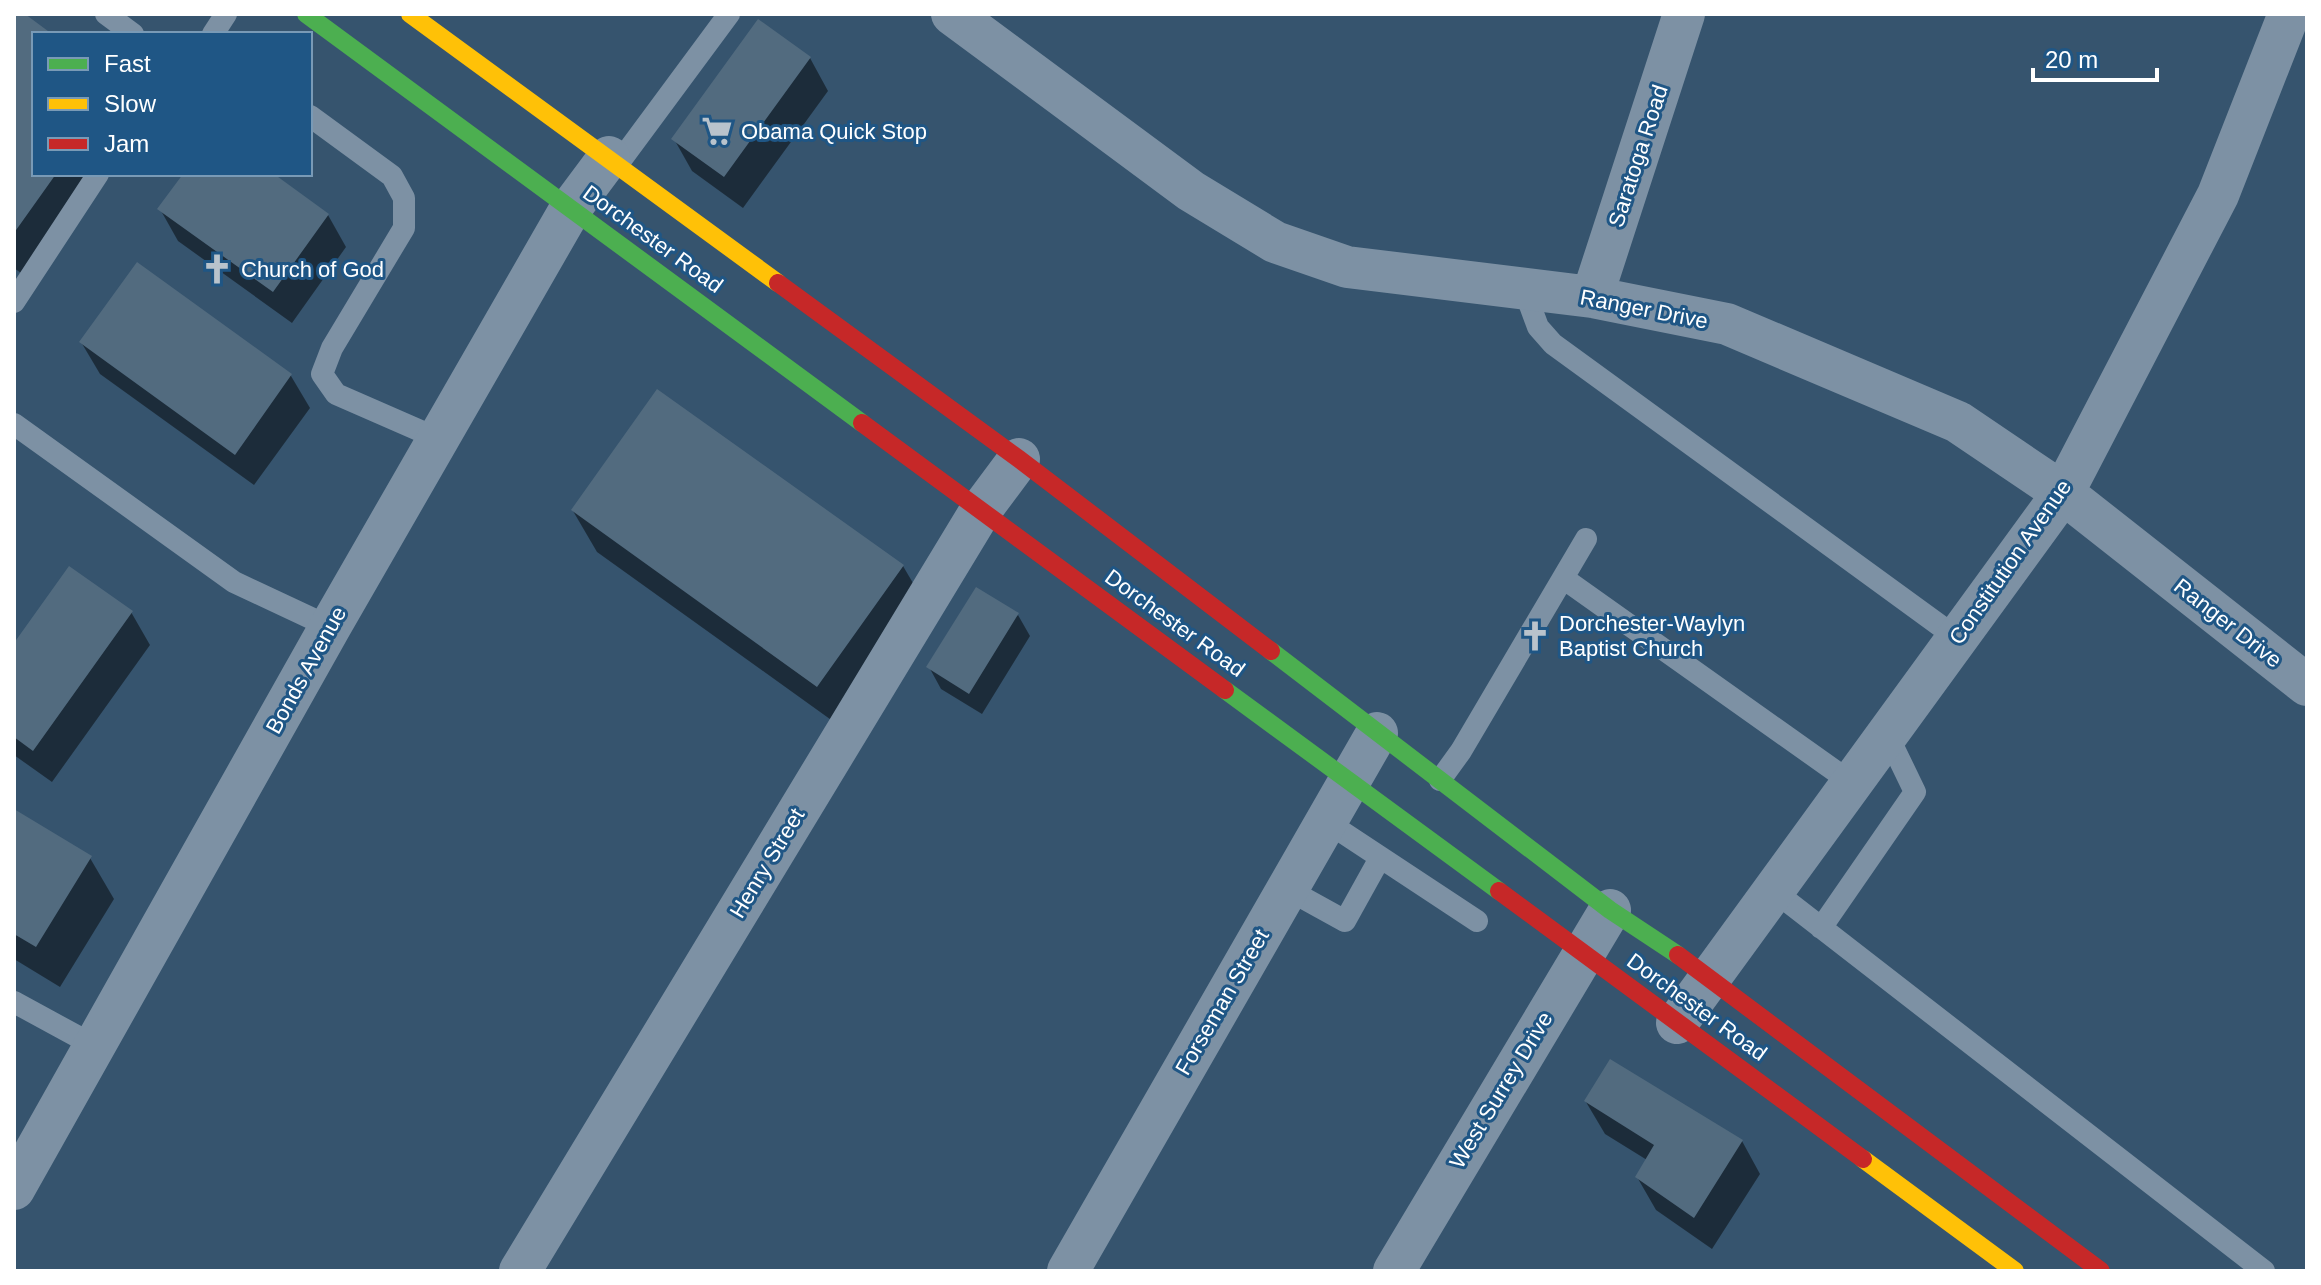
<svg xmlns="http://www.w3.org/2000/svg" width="2321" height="1285" viewBox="0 0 2321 1285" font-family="Helvetica,sans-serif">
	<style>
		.shadow { fill: #0007 }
		.building { fill: #526b7f }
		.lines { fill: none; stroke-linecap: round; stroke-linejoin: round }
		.lane { stroke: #7d91a4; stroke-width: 22 }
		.street { stroke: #7d91a4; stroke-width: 42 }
		.fast { stroke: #4caf50; stroke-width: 18 }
		.slow { stroke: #ffc107; stroke-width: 18 }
		.jam { stroke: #c62828; stroke-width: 18 }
		.labels { text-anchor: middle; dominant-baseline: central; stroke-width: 6; stroke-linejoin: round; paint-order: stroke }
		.poi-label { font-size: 22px; fill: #fff; stroke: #1f5685; text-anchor: start }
		.street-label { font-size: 22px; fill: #fff; stroke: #1f5685 }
	</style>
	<rect width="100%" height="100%" fill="#36546e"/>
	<path class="shadow" d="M14 14H21L49 34H34V174H109L32 281 14 268Z
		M810 58 828 91 743 208 692 171 674 139Z
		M185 174H271L328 215 346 247 292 323 178 241 160 209Z
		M138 265 291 376 310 408 254 485 100 374 81 342Z
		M573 511 903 566 927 607 841 727 597 552Z
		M131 612 150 645 52 782 14 755V647Z
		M1018 615 1030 636 982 714 941 689 929 667Z
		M14 811 90 858 114 899 60 987 14 959Z
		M1586 1102 1742 1141 1760 1174 1712 1249 1656 1210 1637 1177 1647 1160 1605 1134Z"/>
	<path class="building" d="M14 14H25L52 34H34V174H56L14 233Z
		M758 19 811 57 724 177 671 139Z
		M183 174H274L329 214 273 292 157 209Z
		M137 262 292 374 235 455 79 342Z
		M657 389 904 565 817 687 571 510Z
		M69 566 133 611 33 751 14 737V643Z
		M976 587 1019 613 969 694 926 667Z
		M14 809 92 856 36 947 14 934Z
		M1610 1059 1743 1140 1694 1218 1635 1177 1654 1145 1584 1101Z"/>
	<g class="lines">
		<path class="lane" d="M106 14 133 34
			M213 34 226 14
			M310 116 392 176 404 198V228L332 348 322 374 336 394 439 439
			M618 164 729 14
			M1524 289 1538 327 1553 344 1957 638
			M14 302 98 174
			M14 424 234 582 330 627
			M1563 578 1852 783
			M1440 780 1461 751 1586 539
			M1327 822 1477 921
			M1287 889 1345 921 1380 858
			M1774 891 2264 1271
			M1821 928 1915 792 1887 734
			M14 1002 95 1046"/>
		<path class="street" d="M952 14 1191 191 1275 242 1347 267 1592 297 1727 324 1958 422 2063 493 2307 685
			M1592 297 1684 14
			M1677 1023 2063 493 2218 195 2289 14
			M14 1189 330 627 571 208 609 157
			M520 1271 981 510 1019 459
			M1068 1271 1377 733
			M1394 1271 1610 910"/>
		<path class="fast" d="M306 14 862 423
			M1271 651 1610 910 1678 955
			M1225 690 1499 891"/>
		<path class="slow" d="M410 14 778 283
			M1863 1159 2015 1271"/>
		<path class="jam" d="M778 283 1019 459 1271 651
			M862 423 1225 690
			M1499 891 1863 1159
			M1678 955 2101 1271"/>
	</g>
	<defs>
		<g id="supermarket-bare" transform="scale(2.4)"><path d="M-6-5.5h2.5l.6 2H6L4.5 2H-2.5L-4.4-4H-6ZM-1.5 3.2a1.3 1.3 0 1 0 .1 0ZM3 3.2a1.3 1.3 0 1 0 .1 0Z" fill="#b9c3cc" stroke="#1f5685" stroke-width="2.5" paint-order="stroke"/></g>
		<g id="church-bare" transform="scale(2.4)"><path d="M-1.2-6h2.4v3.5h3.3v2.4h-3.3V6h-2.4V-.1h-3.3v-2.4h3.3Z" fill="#b9c3cc" stroke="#1f5685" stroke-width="2.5" paint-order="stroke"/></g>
	</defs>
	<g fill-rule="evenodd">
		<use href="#supermarket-bare" x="717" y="131"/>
		<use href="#church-bare" x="217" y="269"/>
		<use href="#church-bare" x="1535" y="636"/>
	</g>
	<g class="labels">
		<g class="poi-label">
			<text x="741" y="131">Obama Quick Stop</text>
			<text x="241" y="269">Church of God</text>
			<text x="1559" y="623">Dorchester-Waylyn<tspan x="1559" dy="25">Baptist Church</tspan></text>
		</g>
		<g class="street-label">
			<text transform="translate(1638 156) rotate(-72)">Saratoga Road</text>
			<text transform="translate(653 239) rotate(36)">Dorchester Road</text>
			<text transform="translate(1644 309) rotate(11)">Ranger Drive</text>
			<text transform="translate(2010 562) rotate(-55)">Constitution Avenue</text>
			<text transform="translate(1175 623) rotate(36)">Dorchester Road</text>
			<text transform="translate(2228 623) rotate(38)">Ranger Drive</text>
			<text transform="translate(306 670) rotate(-61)">Bonds Avenue</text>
			<text transform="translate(767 863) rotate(-59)">Henry Street</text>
			<text transform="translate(1222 1002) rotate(-60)">Forseman Street</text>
			<text transform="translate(1697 1007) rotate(36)">Dorchester Road</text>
			<text transform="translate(1501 1090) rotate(-59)">West Surrey Drive</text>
		</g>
	</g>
	<rect width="2321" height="1285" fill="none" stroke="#ffffff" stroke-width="32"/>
	<rect x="32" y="32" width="280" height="144" fill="#1f5685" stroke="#799ab6" stroke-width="2"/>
	<rect x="48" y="58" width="40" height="12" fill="#4caf50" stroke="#799ab6" stroke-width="2"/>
	<text x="104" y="72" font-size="24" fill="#ffffff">Fast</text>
	<rect x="48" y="98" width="40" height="12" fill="#ffc107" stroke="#799ab6" stroke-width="2"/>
	<text x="104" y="112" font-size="24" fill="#ffffff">Slow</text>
	<rect x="48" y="138" width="40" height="12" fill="#c62828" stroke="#799ab6" stroke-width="2"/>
	<text x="104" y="152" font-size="24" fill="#ffffff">Jam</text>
	<path d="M2033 68v12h124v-12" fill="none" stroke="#ffffff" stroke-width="4"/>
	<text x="2045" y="68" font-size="24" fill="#ffffff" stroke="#1f5685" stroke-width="6" paint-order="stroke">20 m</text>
</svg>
